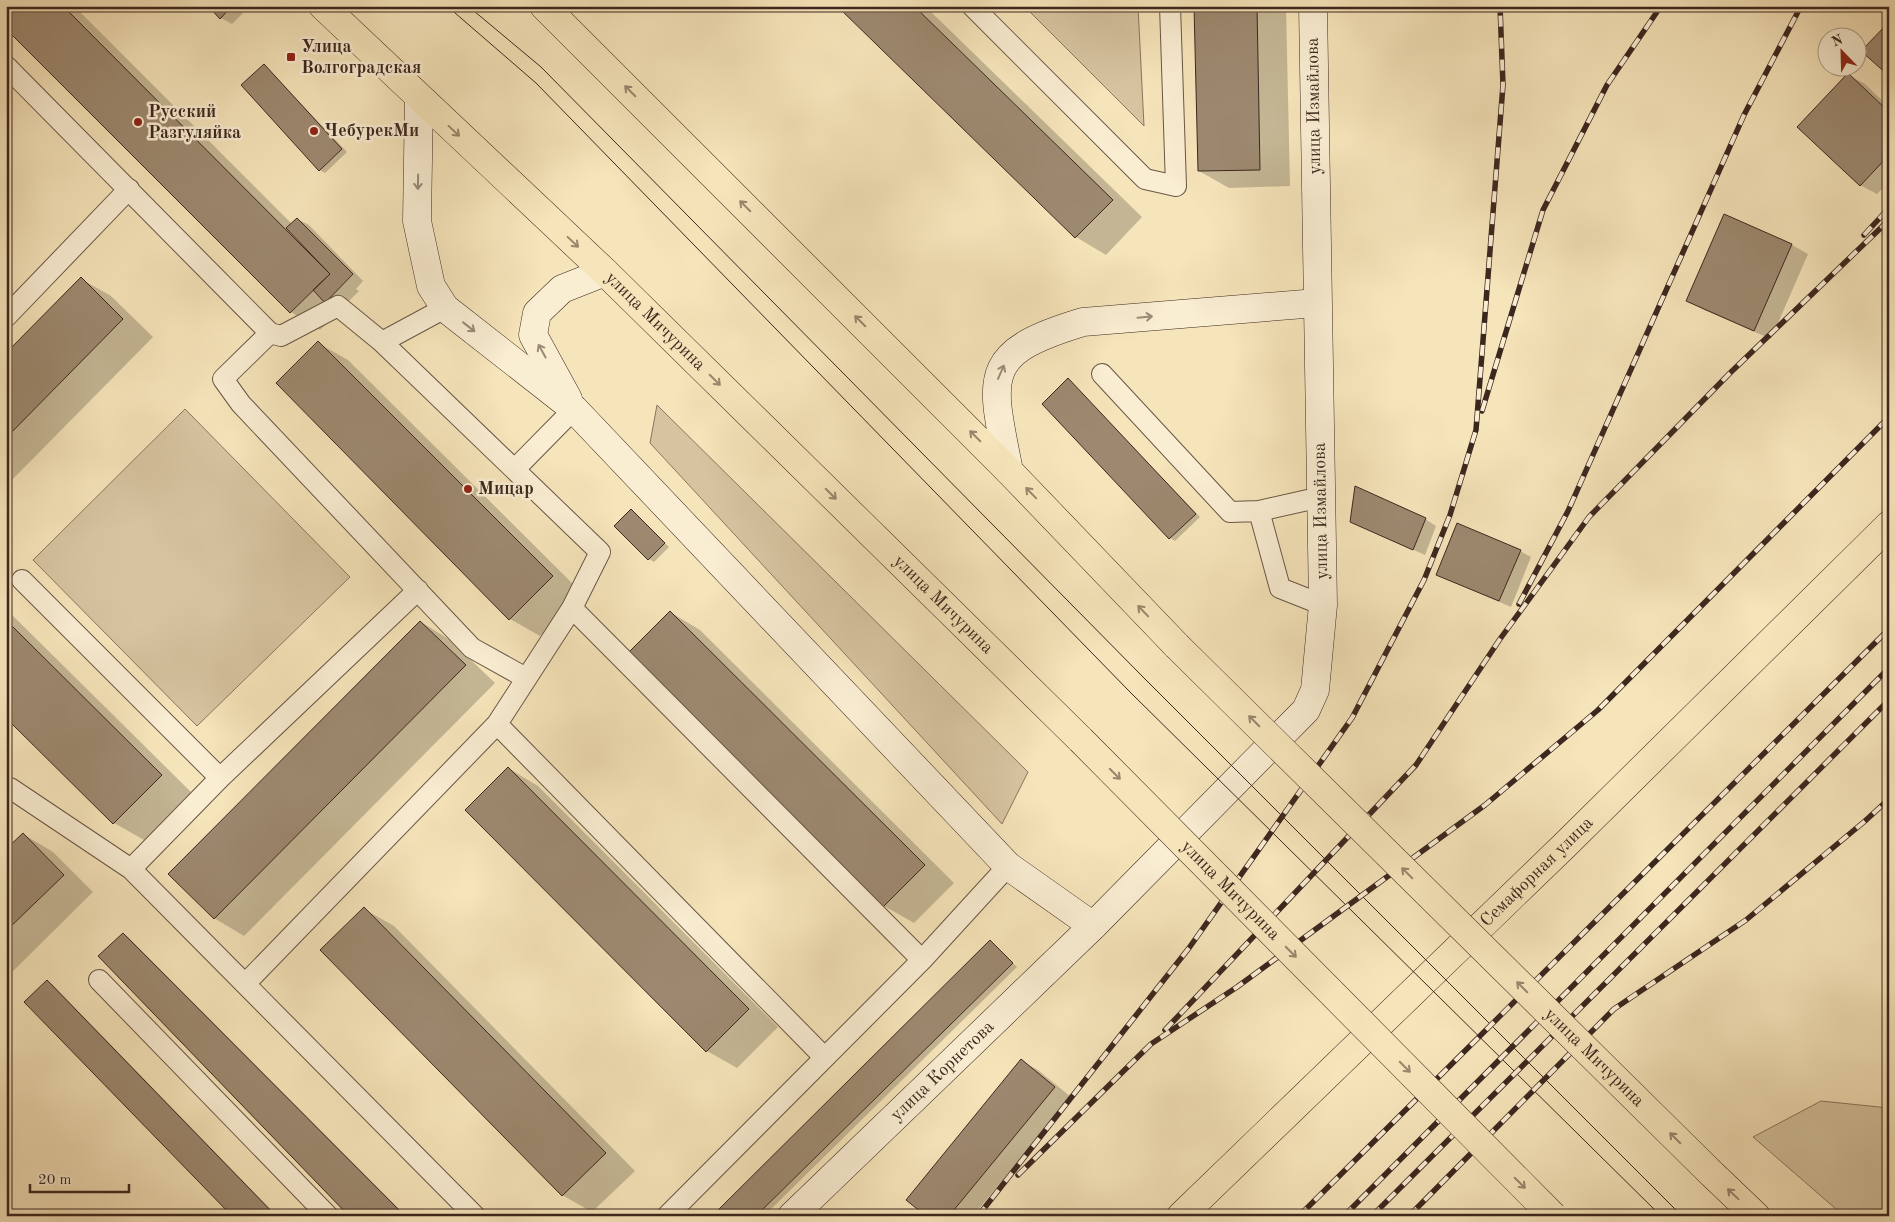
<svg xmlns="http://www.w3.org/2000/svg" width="1895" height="1222" viewBox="0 0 1895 1222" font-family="'Old Standard TT',serif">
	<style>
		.green { fill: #d6c4a0; stroke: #897660 }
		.shadow { fill: #0003 }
		.building { fill: #9d8970; stroke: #3c271f }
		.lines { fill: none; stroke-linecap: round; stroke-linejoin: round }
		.lane-casing { stroke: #6a5646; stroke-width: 22 }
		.secondary-casing { stroke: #3c271f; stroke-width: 29 }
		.primary-casing { stroke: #3c271f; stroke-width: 29 }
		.highway-casing { stroke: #3c271f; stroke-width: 29 }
		.lane { stroke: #f9edd2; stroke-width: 20 }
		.secondary { stroke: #f9edd2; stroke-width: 28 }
		.primary { stroke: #f6e4ba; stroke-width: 28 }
		.highway { stroke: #f6e4ba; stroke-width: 28 }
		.tram { stroke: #3c271f; stroke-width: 1 }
		.rail-casing { stroke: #3c271f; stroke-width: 5.5 }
		.rail { stroke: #f9edd2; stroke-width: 4; stroke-dasharray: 11; stroke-linecap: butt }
		.primary-bridge-casing { stroke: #3c271f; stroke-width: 29; stroke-linecap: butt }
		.primary-bridge { stroke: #f6e4ba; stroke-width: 28 }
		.oneway { stroke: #99866c }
		.oneway2 { stroke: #9a8a78 }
		.poi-dot { fill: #8f2418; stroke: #f9edd2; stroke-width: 2 }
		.labels { text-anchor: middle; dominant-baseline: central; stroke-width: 5; stroke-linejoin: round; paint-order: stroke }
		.poi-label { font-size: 18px; font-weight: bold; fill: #3c271f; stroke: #f9edd2; text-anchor: start }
		.street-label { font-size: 18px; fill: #3c271f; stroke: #f9edd2 }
	</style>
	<rect width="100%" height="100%" fill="#f6e4ba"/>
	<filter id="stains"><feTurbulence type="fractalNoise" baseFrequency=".004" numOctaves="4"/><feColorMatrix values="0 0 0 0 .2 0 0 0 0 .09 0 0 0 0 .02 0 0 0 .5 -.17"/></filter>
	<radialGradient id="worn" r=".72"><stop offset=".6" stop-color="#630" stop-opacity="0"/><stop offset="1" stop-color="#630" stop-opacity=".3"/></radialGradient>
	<path class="green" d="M1024 6H1138L1144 126Z
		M657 405 1028 772 1002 824 650 443Z
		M185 409 350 577 197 726 33 560Z
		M1821 1101 1889 1108V1216H1844L1753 1137Z"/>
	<path class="shadow" d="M6 6H74L292 224 297 219 309 225 363 281 356 289 359 291 320 330 291 312Z
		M209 6H250L232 24 221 18Z
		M839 6H925L1142 217 1106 255 1076 237Z
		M1195 6H1286L1290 186 1229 188 1199 171Z
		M264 65 347 152 325 173 320 170Z
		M1848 75 1865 84 1889 107V182L1877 194 1860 185Z
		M1792 245 1808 254 1771 339 1704 310 1688 301Z
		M81 279 111 296 153 337 6 486V355Z
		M318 343 348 360 582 593 540 636 510 619Z
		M1068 380 1200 517 1175 541 1170 538Z
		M632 511 669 547 654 562 649 559Z
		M1425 519 1436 526 1425 555 1351 522Z
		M1520 551 1531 557 1511 607 1437 575Z
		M6 609 191 792 144 840 114 823 6 716Z
		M670 612 700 630 954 883 914 923 884 906Z
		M421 622 450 640 495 683 244 936 214 918Z
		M508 768 538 786 778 1027 737 1068 707 1051 467 810Z
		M23 834 53 852 93 892 6 978V851Z
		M364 909 394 926 635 1171 592 1212 562 1195Z
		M123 934 128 937 406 1216H350Z
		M991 942 1017 967 764 1216H713Z
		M47 981 52 984 277 1216H234Z
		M1021 1061 1038 1070 1071 1097 973 1216H928Z"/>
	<path class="building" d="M6 6H63L330 274 290 313 6 29Z
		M208 6H232L220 19Z
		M837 6H914L1113 200 1075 238Z
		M1194 6H1257L1260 170 1198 171Z
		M1889 22V76L1861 51Z
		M264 64 342 149 319 171 241 85Z
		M1848 73 1889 112V155L1860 186 1797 127Z
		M1724 214 1792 244 1754 331 1686 301Z
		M297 218 353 274 325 303 313 290 330 274 286 228Z
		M81 277 123 319 6 438V353Z
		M318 341 553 576 509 620 276 383Z
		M1068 378 1196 514 1169 539 1042 404Z
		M1355 486 1426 518 1413 550 1350 522Z
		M631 509 665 543 648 560 614 526Z
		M1457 523 1521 550 1499 601 1436 575Z
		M670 611 925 865 883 907 628 653Z
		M6 620 162 775 113 824 6 718Z
		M420 621 466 665 214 919 168 874Z
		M508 767 749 1009 706 1052 465 810Z
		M23 833 64 875 6 931V849Z
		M364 907 606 1153 562 1196 320 950Z
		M123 933 405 1216H349L98 956Z
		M990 940 1013 963 756 1216H712Z
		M47 980 276 1216H232L24 1002Z
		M1021 1059 1055 1087 949 1216H926L906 1200Z"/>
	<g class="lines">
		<g class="lane-casing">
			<path id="lane" d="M972 6 1145 179 1176 186 1170 6
				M6 66 270 333 281 336 338 306 382 342
				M6 317 129 189
				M270 333 223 379 241 404 472 648 526 678
				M1102 374 1230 512 1259 511 1321 497
				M515 469 574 409
				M1259 511 1280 588 1323 605
				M22 580 220 778
				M572 608 922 960
				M497 724 824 1057
				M6 792 10 788 131 869 475 1216
				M131 869 220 778 418 590
				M99 980 328 1216
				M246 983 497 724 572 608 600 552 382 342 445 308
				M667 1216 922 960 1008 866"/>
		</g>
		<g class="secondary-casing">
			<g id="secondary">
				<path d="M419 98 417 221 431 286 445 308 574 409 1008 866 1093 926"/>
				<path d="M568 399 533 335 537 313 562 289 605 272"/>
				<path d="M1009 471C990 375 980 353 1083 322L1317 303"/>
				<path id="s1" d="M792 1216 1093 926 1306 710 1315 690 1323 605 1313 6"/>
			</g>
		</g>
		<g class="primary-casing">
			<g id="primary">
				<path id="s2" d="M323 6 605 272 1081 740"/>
				<path d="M544 6 1009 471 1177 646"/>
				<path d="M1710 1172 1756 1216"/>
			</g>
		</g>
		<g class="highway-casing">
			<g id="highway">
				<path id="s3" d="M1181 1216 1565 845 1889 525"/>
			</g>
		</g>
		<use href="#lane" class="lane"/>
		<use href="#secondary" class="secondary"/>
		<use href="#primary" class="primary"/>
		<use href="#highway" class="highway"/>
		<path class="tram" d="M447 6 536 83 1130 692 1661 1216
			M468 6 541 67 1144 678 1682 1216"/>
		<g class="rail-casing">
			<path id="rail" d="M1864 235 1889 208
				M1482 411 1543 210 1607 85 1661 6
				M1519 604 1568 511 1744 115 1801 6
				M1165 1030 1416 765 1500 639 1589 517 1730 373 1889 220
				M1018 1175 1151 1044 1237 987 1485 805 1598 710 1889 417
				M978 1216 1189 948 1352 718 1424 580 1450 515 1476 430 1503 85 1500 6
				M1299 1216 1889 629
				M1344 1216 1889 668
				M1372 1216 1889 700
				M1409 1216 1614 1009 1746 920 1865 821 1889 799"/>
		</g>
		<use href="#rail" class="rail"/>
		<g class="primary-bridge-casing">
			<g id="primary-bridge">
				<path id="s4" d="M1177 646 1710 1172"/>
				<path id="s5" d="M1081 740 1553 1216"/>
			</g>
		</g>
		<use href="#primary-bridge" class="primary-bridge"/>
	</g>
	<defs><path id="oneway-shaft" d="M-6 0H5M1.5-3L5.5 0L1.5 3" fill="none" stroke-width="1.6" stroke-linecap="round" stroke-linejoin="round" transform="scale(1.25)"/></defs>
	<g class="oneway">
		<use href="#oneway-shaft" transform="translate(630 91) rotate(-135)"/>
		<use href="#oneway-shaft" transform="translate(454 131) rotate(43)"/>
		<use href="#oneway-shaft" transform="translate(745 206) rotate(-135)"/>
		<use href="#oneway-shaft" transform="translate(573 242) rotate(43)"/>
		<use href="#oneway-shaft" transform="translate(860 321) rotate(-135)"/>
		<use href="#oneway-shaft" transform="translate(715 380) rotate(45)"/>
		<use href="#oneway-shaft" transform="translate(975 436) rotate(-135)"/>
		<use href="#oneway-shaft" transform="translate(1031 493) rotate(-134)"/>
		<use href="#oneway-shaft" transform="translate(831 494) rotate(45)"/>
		<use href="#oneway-shaft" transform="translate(1143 611) rotate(-134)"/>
		<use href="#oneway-shaft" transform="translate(1254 721) rotate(-135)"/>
		<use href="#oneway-shaft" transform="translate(1115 774) rotate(45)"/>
		<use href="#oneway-shaft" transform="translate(1407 873) rotate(-135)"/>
		<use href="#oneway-shaft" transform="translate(1291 952) rotate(45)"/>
		<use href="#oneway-shaft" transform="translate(1522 987) rotate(-135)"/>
		<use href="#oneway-shaft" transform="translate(1405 1067) rotate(45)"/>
		<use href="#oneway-shaft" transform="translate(1675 1138) rotate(-135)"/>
		<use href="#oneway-shaft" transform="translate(1520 1183) rotate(45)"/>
		<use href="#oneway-shaft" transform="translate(1733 1194) rotate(-137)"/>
	</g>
	<g class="oneway2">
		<use href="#oneway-shaft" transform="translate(418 182) rotate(91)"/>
		<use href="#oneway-shaft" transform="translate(1145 317) rotate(-5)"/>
		<use href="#oneway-shaft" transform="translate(469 327) rotate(38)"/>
		<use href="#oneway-shaft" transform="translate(542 351) rotate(-119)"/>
		<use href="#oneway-shaft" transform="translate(1001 372) rotate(-66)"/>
	</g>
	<g class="poi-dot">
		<rect x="286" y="52" width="10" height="10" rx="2.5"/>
		<circle cx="138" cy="122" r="5"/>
		<circle cx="314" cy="131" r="5"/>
		<circle cx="468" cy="489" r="5"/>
	</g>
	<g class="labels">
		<g class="poi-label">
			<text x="301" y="47">Улица<tspan x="301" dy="21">Волгоградская</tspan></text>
			<text x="148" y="112">Русский<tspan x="148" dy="21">Разгуляйка</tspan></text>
			<text x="324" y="131">ЧебурекМи</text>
			<text x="478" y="489">Мицар</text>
		</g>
		<g class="street-label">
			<text transform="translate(1314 106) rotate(-91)">улица Измайлова</text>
			<text stroke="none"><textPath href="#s2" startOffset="458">улица Мичурина</textPath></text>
			<text transform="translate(1321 511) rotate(-91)">улица Измайлова</text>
			<text stroke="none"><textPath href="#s2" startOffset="862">улица Мичурина</textPath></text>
			<text stroke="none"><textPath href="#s3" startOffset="495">Семафорная улица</textPath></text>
			<text stroke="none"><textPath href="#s5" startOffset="212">улица Мичурина</textPath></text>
			<text stroke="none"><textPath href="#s4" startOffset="586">улица Мичурина</textPath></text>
			<text stroke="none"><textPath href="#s1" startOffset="209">улица Корнетова</textPath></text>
		</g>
	</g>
	<rect width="1895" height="1222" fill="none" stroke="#f6e4ba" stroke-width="25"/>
	<rect x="8" y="8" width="1880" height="1207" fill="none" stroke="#3c271f" stroke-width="2.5"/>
	<rect x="12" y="12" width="1870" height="1197" fill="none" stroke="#3c271f"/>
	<g transform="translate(1842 52) rotate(337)"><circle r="24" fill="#f9edd2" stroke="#ad9e8a"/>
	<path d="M0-4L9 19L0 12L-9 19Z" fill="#8f2418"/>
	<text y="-8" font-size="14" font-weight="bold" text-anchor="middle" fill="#3c271f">N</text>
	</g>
	<path d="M30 1184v8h99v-8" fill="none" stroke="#3c271f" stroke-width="2.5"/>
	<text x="38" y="1184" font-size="15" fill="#3c271f" stroke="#f9edd2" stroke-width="4" paint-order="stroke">20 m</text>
	<rect width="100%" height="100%" filter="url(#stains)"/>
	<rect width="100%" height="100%" fill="url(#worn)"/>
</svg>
